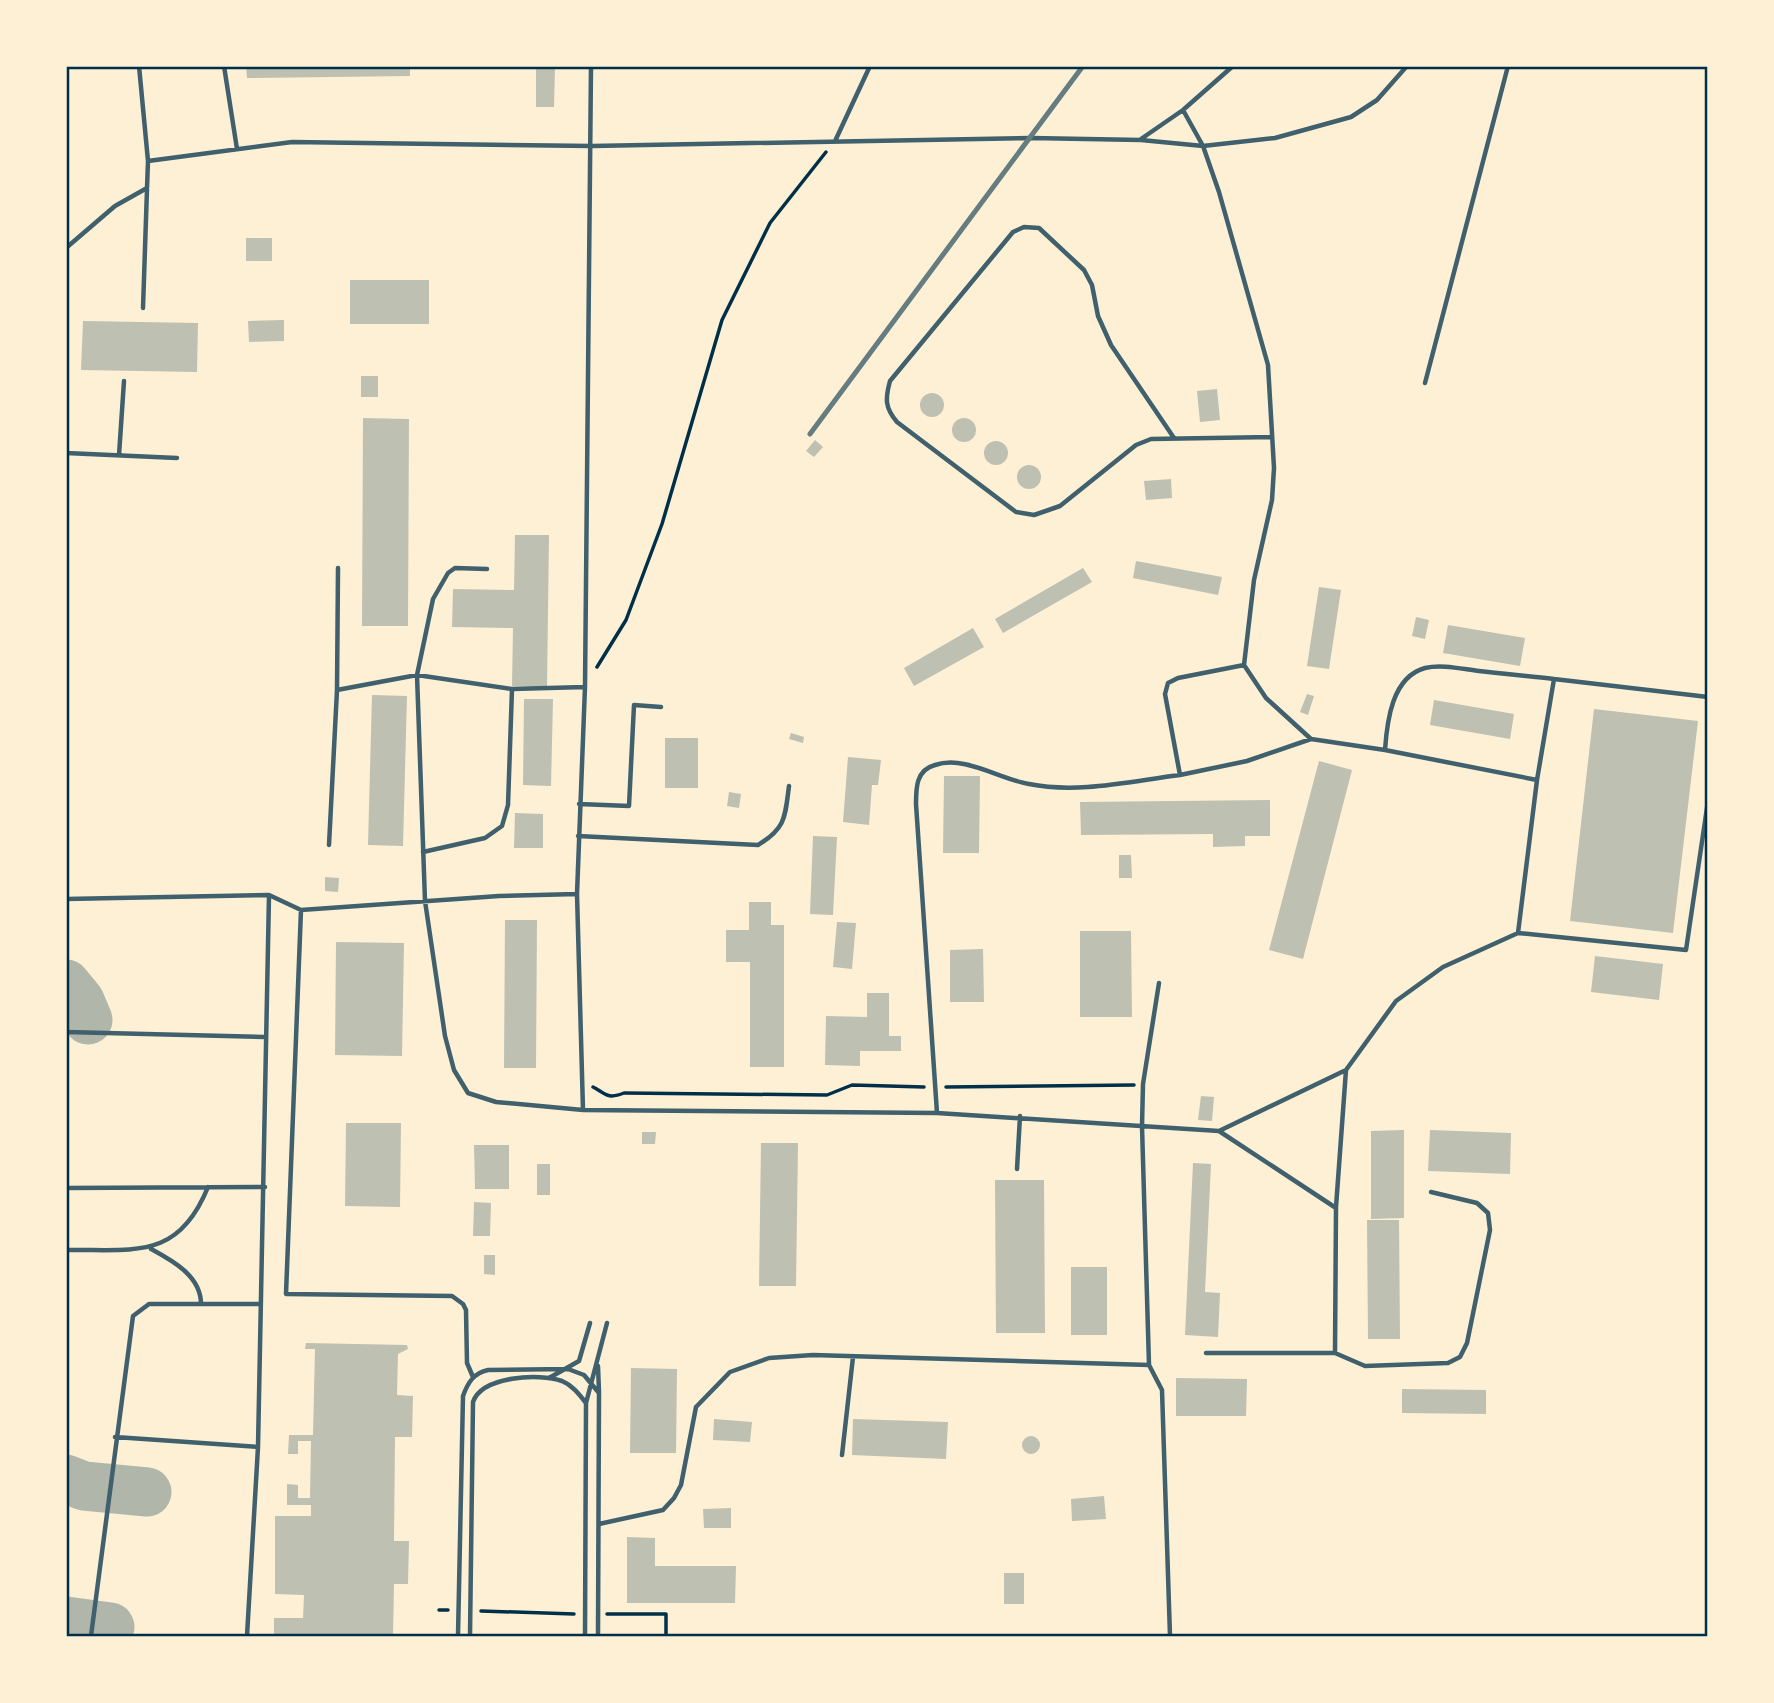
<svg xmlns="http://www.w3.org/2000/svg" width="1774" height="1703" viewBox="0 0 1774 1703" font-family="'Golos Text',sans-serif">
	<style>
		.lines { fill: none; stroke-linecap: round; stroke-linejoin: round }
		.taxiway { stroke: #b1b6ab; stroke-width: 49 }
		.building { fill: #bec0b2 }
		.path { stroke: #003049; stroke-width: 3.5 }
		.service { stroke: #3f606c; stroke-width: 4.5 }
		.rail { stroke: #657d81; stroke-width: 5 }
		.neatline { fill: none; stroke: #003049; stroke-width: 2.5 }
	</style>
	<rect width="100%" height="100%" fill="#fdf0d5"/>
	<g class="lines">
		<path class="taxiway" d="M66 984 80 1001 88 1020
			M66 1479 84 1486 147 1492
			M66 1621 110 1627"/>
	</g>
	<path class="building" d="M246 66H410V76L247 78Z
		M536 66H555L554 107H536Z
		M246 238H272V261H246Z
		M350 280H429V324H350Z
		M284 320V341L249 342 248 321Z
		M83 321 198 323 197 372 81 370Z
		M361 376H378V397H361Z
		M1217 389 1220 420 1200 422 1197 391Z
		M920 405a12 12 0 1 1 24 0a12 12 0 1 1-24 0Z
		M952 430a12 12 0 1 1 24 0a12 12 0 1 1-24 0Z
		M363 418 409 419 408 626H362Z
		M815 440 823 447 814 457 806 451Z
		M984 453a12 12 0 1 1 24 0a12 12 0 1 1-24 0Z
		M1017 477a12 12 0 1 1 24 0a12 12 0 1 1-24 0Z
		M1171 479 1172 498 1146 500 1144 481Z
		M515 535H549L547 687 512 686 513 628 452 627 453 589 514 590Z
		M1136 561 1222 577 1218 595 1133 578Z
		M1083 568 1092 582 1003 633 995 619Z
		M1319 587 1341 590 1329 669 1307 666Z
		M1416 617 1429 620 1425 639 1412 636Z
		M1448 625 1525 638 1520 666 1443 653Z
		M973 628 984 647 914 686 904 668Z
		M1307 694 1314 696 1308 715 1300 712Z
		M372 695 407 696 403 846 368 845Z
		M524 699H553L551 786 523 785Z
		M1434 700 1514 714 1510 739 1430 725Z
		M1594 709 1698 721 1673 933 1570 921Z
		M791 733 804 737 803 743 789 739Z
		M665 738H698V788H665Z
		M848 757 881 760 878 785H872L869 825 843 822Z
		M1319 761 1352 770 1303 959 1269 950Z
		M944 776H980L979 853H943Z
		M729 792 741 794 739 808 727 806Z
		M1270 800V836H1245V846L1213 847V834L1081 835 1080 802Z
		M515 813 543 814V848H514Z
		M813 836 837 837 833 915 810 914Z
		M1119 855H1131L1132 878H1119Z
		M325 877 339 878 338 892 325 891Z
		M749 902H771V925H784V1067H750V962H726V930H749Z
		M505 920H537L536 1068H504Z
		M837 922 856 923 852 969 833 967Z
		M1080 931H1131L1132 1017H1080Z
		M336 942 404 943 402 1056 335 1055Z
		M983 949 984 1002H950V950Z
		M1595 956 1663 964 1659 1000 1591 992Z
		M867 993H889V1036H901V1051H860V1066L825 1065 826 1016 867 1017Z
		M1201 1096 1214 1097 1212 1121 1198 1120Z
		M346 1123H401L400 1207 345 1206Z
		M1404 1130V1218L1371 1219V1131Z
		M1430 1130 1511 1133 1510 1174 1428 1171Z
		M642 1132H656L655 1144H642Z
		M761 1143H798L796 1286H759Z
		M474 1145H509V1189H475Z
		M1193 1163 1211 1164 1205 1292 1220 1293 1218 1337 1185 1335Z
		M537 1164H550V1195H537Z
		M995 1180H1044L1045 1333H996Z
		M474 1202 491 1203 490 1236H473Z
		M1367 1220H1399L1400 1339H1368Z
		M484 1255H495V1275L484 1274Z
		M1071 1267H1107V1335H1071Z
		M306 1343 407 1345 408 1349 398 1354 397 1395 413 1396 412 1437H395L394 1541H409L408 1584H394L393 1636H274V1618H303L304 1595 275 1594V1516H311V1505H287V1484L298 1485V1498H310L311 1441H298V1454H288L289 1435H313L315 1349H305Z
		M631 1368 677 1369 676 1453H630Z
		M1176 1378 1247 1379 1246 1416H1176Z
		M1402 1389 1486 1390V1414L1402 1413Z
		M714 1419 752 1422 750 1442 713 1440Z
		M853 1419 948 1422 946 1459 852 1455Z
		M1022 1445a9 9 0 1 1 18 0a9 9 0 1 1-18 0Z
		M1104 1496 1106 1519 1072 1521 1071 1499Z
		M731 1508V1528H704L703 1509Z
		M627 1537 655 1538V1566H736L735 1603H627Z
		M1004 1573H1024V1604H1004Z"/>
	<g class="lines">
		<path class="path" d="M597 667 626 620 662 524 722 320 770 223 826 152
			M593 1087C605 1093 607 1100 624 1093L827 1095 852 1085 924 1087
			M946 1087 1134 1085
			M439 1610H448
			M481 1611 574 1614
			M607 1614H666V1636"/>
		<path class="service" d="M224 66 237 149
			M836 139 870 66
			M1141 139 1183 110 1233 66
			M148 161 292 142 592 146 1031 138 1141 140 1203 146 1275 138 1351 117 1377 100 1407 66
			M66 248 115 206 147 188 148 161 139 66
			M143 308 147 189
			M1425 383 1508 66
			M1174 438 1111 345 1098 316 1092 285 1084 270 1039 228 1024 227 1013 232 890 381C885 399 885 408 897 422L1016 512 1034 515 1060 506 1136 445 1151 439 1272 437
			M66 453 177 458
			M119 455 124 381
			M487 569 455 568 448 573 433 599 417 675 425 901 445 1036 454 1070 468 1093 496 1102 583 1110 937 1113 1219 1131 1346 1070 1396 1001 1443 967 1518 933 1686 950 1708 801
			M1244 665 1266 698 1311 739
			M337 690 417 675 512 689 585 687
			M1385 750 1537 780
			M1180 775 1247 761 1311 739 1385 750C1387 721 1392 677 1425 668 1442 664 1462 669 1479 671 1504 674 1529 676 1554 679
			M579 804 629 806 634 705 661 707
			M578 836 758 845C786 828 785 817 789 786
			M329 845 337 690 338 568
			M423 852 485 838 502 826 508 805 512 689
			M66 899 269 895 301 910 499 896 577 894
			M301 910 286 1294 452 1296 463 1304 466 1310 467 1363 473 1377
			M1518 933 1537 780 1554 679 1708 697
			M1159 983 1143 1084 1142 1126 1149 1365 1162 1390 1170 1636
			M66 1032 265 1037
			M583 1110 577 894 585 687 591 66
			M937 1113 916 804C916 788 916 770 935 765 965 755 999 779 1029 784 1078 794 1131 781 1180 775L1165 694 1168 683 1178 678 1244 665 1254 580 1272 500 1274 468 1268 365 1219 192 1203 146 1183 110
			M1219 1131 1336 1208 1335 1353
			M1017 1169 1020 1116
			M66 1188 265 1187
			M1336 1207 1346 1070
			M151 1249C173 1261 201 1276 201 1304
			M66 1250C134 1249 178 1261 208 1187
			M1206 1353H1335L1365 1366 1448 1363 1460 1357 1467 1343 1490 1230 1488 1213 1477 1203 1431 1192
			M598 1366 599 1392
			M549 1378 579 1361 590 1323
			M586 1403 607 1323
			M115 1437 258 1447
			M842 1455 853 1357
			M599 1524 663 1510 674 1498 681 1485 696 1407 730 1372 769 1358 813 1355 1149 1365
			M91 1636 133 1316 149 1304H259
			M247 1636 258 1447 269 895
			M458 1636 463 1396C468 1382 474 1373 488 1370L568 1369 584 1375 599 1393 598 1636
			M470 1636 473 1402C482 1376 539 1373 562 1381 572 1385 579 1394 586 1403L585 1636"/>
		<path class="rail" d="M810 434 1083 66"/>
	</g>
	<rect width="1774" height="1703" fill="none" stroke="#fdf0d5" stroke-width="136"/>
	<rect x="68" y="68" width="1638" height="1567" class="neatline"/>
</svg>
